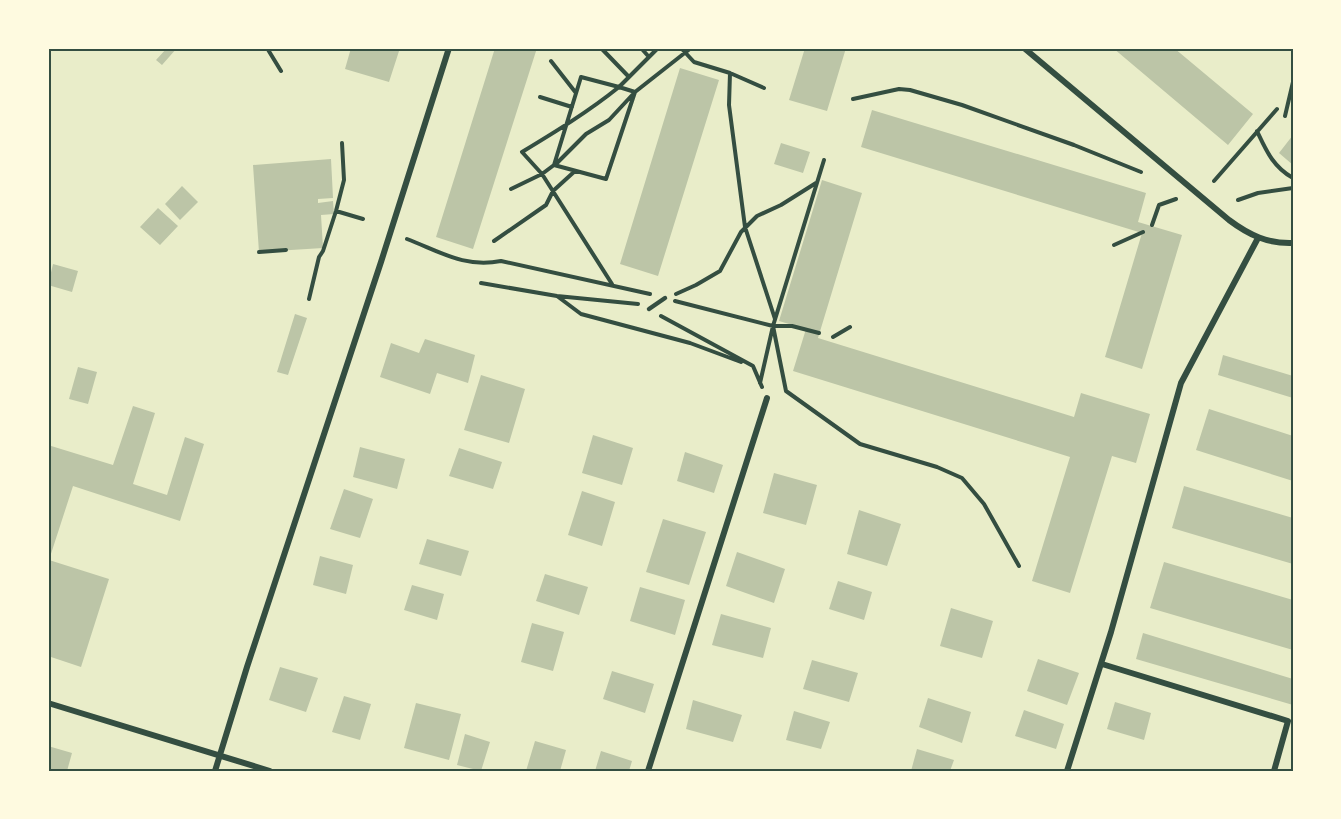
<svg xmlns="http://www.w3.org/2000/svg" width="1341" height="819" viewBox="0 0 1341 819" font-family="Bitter,serif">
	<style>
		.building { fill: #bcc5a7 }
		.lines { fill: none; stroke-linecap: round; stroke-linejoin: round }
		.path { stroke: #344e41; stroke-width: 4 }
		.service { stroke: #344e41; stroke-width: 4.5 }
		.minor { stroke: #344e41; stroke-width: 6 }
		.neatline { fill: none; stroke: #344e41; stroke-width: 2 }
	</style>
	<rect width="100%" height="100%" fill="#e9edc9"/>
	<path class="building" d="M167 48H177L162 65 156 60Z
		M351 48H400L389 82 345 69Z
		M495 48H537L473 249 436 237Z
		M805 48H846L827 111 789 100Z
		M1113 48H1174L1253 114 1228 145Z
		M680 68 719 80 658 276 620 264Z
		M872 110 1146 193 1138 222 1182 235 1142 369 1105 357 1142 233 861 147Z
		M1293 135V165L1279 153Z
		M781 143 810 152 803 173 774 164Z
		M331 159 333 198 318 199V203L333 201 334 214 321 215 323 248 259 252 253 165Z
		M822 180 862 193 818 338 1074 417 1081 393 1150 414 1136 463 1112 456 1070 593 1032 581 1070 457 793 371 806 329 779 321Z
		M182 186 198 202 180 220 165 204Z
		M158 208 178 226 160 245 140 227Z
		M53 264 78 271 72 292 48 285Z
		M295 314 307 318 288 375 277 372Z
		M425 339 475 355 468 383 437 373 430 394 380 377 391 343 419 353Z
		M1223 355 1293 376V398L1218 375Z
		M78 367 97 372 88 404 69 399Z
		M481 375 525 389 509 443 464 430Z
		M133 406 155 413 133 484 167 495 185 437 204 444 180 521 73 486 49 560 109 579 81 667 48 656V445L113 465Z
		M1209 409 1293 436V481L1196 450Z
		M593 435 633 448 622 485 582 473Z
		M360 447 405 459 397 489 353 477Z
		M459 448 502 462 493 489 449 476Z
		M685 452 723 465 714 493 677 481Z
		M774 473 817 485 806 525 763 513Z
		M1184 486 1293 518V564L1172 528Z
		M344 489 373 499 360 538 330 529Z
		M582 491 615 502 602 546 568 535Z
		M859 510 901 524 887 566 847 554Z
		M663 519 706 532 689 585 646 572Z
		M427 539 469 551 461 576 419 564Z
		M737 552 785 569 774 603 726 586Z
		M320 556 353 565 346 594 313 585Z
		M1164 562 1293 600V650L1150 608Z
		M545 574 588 587 579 615 536 601Z
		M838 581 872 592 864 620 829 609Z
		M412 585 444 594 437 620 404 610Z
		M640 587 685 600 675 635 630 621Z
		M951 608 993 621 982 658 940 646Z
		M721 614 771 628 763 658 712 645Z
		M532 623 564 632 553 671 521 662Z
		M1143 633 1293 679V705L1136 659Z
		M1038 659 1079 673 1067 705 1027 691Z
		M812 660 858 673 849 702 803 689Z
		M280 667 318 678 306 712 269 700Z
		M612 671 654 684 645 713 603 699Z
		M344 696 371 704 360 740 332 732Z
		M928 698 971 712 962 743 919 727Z
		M693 700 742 715 733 742 686 729Z
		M1115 702 1151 713 1144 740 1107 729Z
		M416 703 461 714 449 760 404 748Z
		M1024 710 1064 724 1056 749 1015 736Z
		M794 711 830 722 821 749 786 740Z
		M465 734 490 742 481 771 457 765Z
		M535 741 566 750 560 771H526Z
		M48 746 72 753 67 771H48Z
		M917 749 954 760 950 771H911Z
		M601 751 632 761 629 771H595Z"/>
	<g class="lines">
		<path class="path" d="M267 48 281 71
			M320 48 325 49
			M601 48 629 77
			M641 48 649 57
			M681 48 694 62 730 73 764 88
			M551 61 576 93
			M730 73 729 105 745 227 775 319
			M540 97 572 107
			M853 99 899 89 910 90 962 105 1074 145 1141 172
			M1285 116 1293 82
			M1257 131C1266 150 1273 167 1293 178
			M554 165 606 179 635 92 619 87C588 112 555 132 522 152L542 174 554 165 581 77 619 87 658 48
			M555 165 586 134 609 120 635 92 691 48
			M1214 181 1277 109
			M511 189 542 174 612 284
			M1238 200 1258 193 1293 188
			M336 211 363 219
			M1152 225 1159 205 1176 199
			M407 239C441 252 464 268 501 261L650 294
			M494 241 546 205 553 191 575 171
			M1114 245 1143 232
			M259 252 286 250
			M481 283 557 296 638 304
			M676 294 696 285 720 271 741 232 757 216 781 205 816 183
			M557 296 581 314 690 343 741 362
			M309 299 319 257 323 251 336 211 344 180 342 143
			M675 301 773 326H792L819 333
			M661 316 753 366 762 387
			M773 326 786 391 860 444 937 467 962 478 984 504 1019 566
			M833 337 850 327
			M760 383 773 326 824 160"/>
		<path class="service" d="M649 309 665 298"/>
		<path class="minor" d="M1024 48 1229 220C1249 235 1268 244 1293 243
			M1102 664 1288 721 1274 771
			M48 703 270 771
			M215 771 247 667 381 262 449 48
			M648 771 767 398
			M1067 771 1111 632 1181 383 1258 238"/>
	</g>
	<rect width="1341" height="819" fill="none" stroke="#fefae0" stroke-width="99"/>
	<rect x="50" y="50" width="1242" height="720" class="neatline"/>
</svg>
